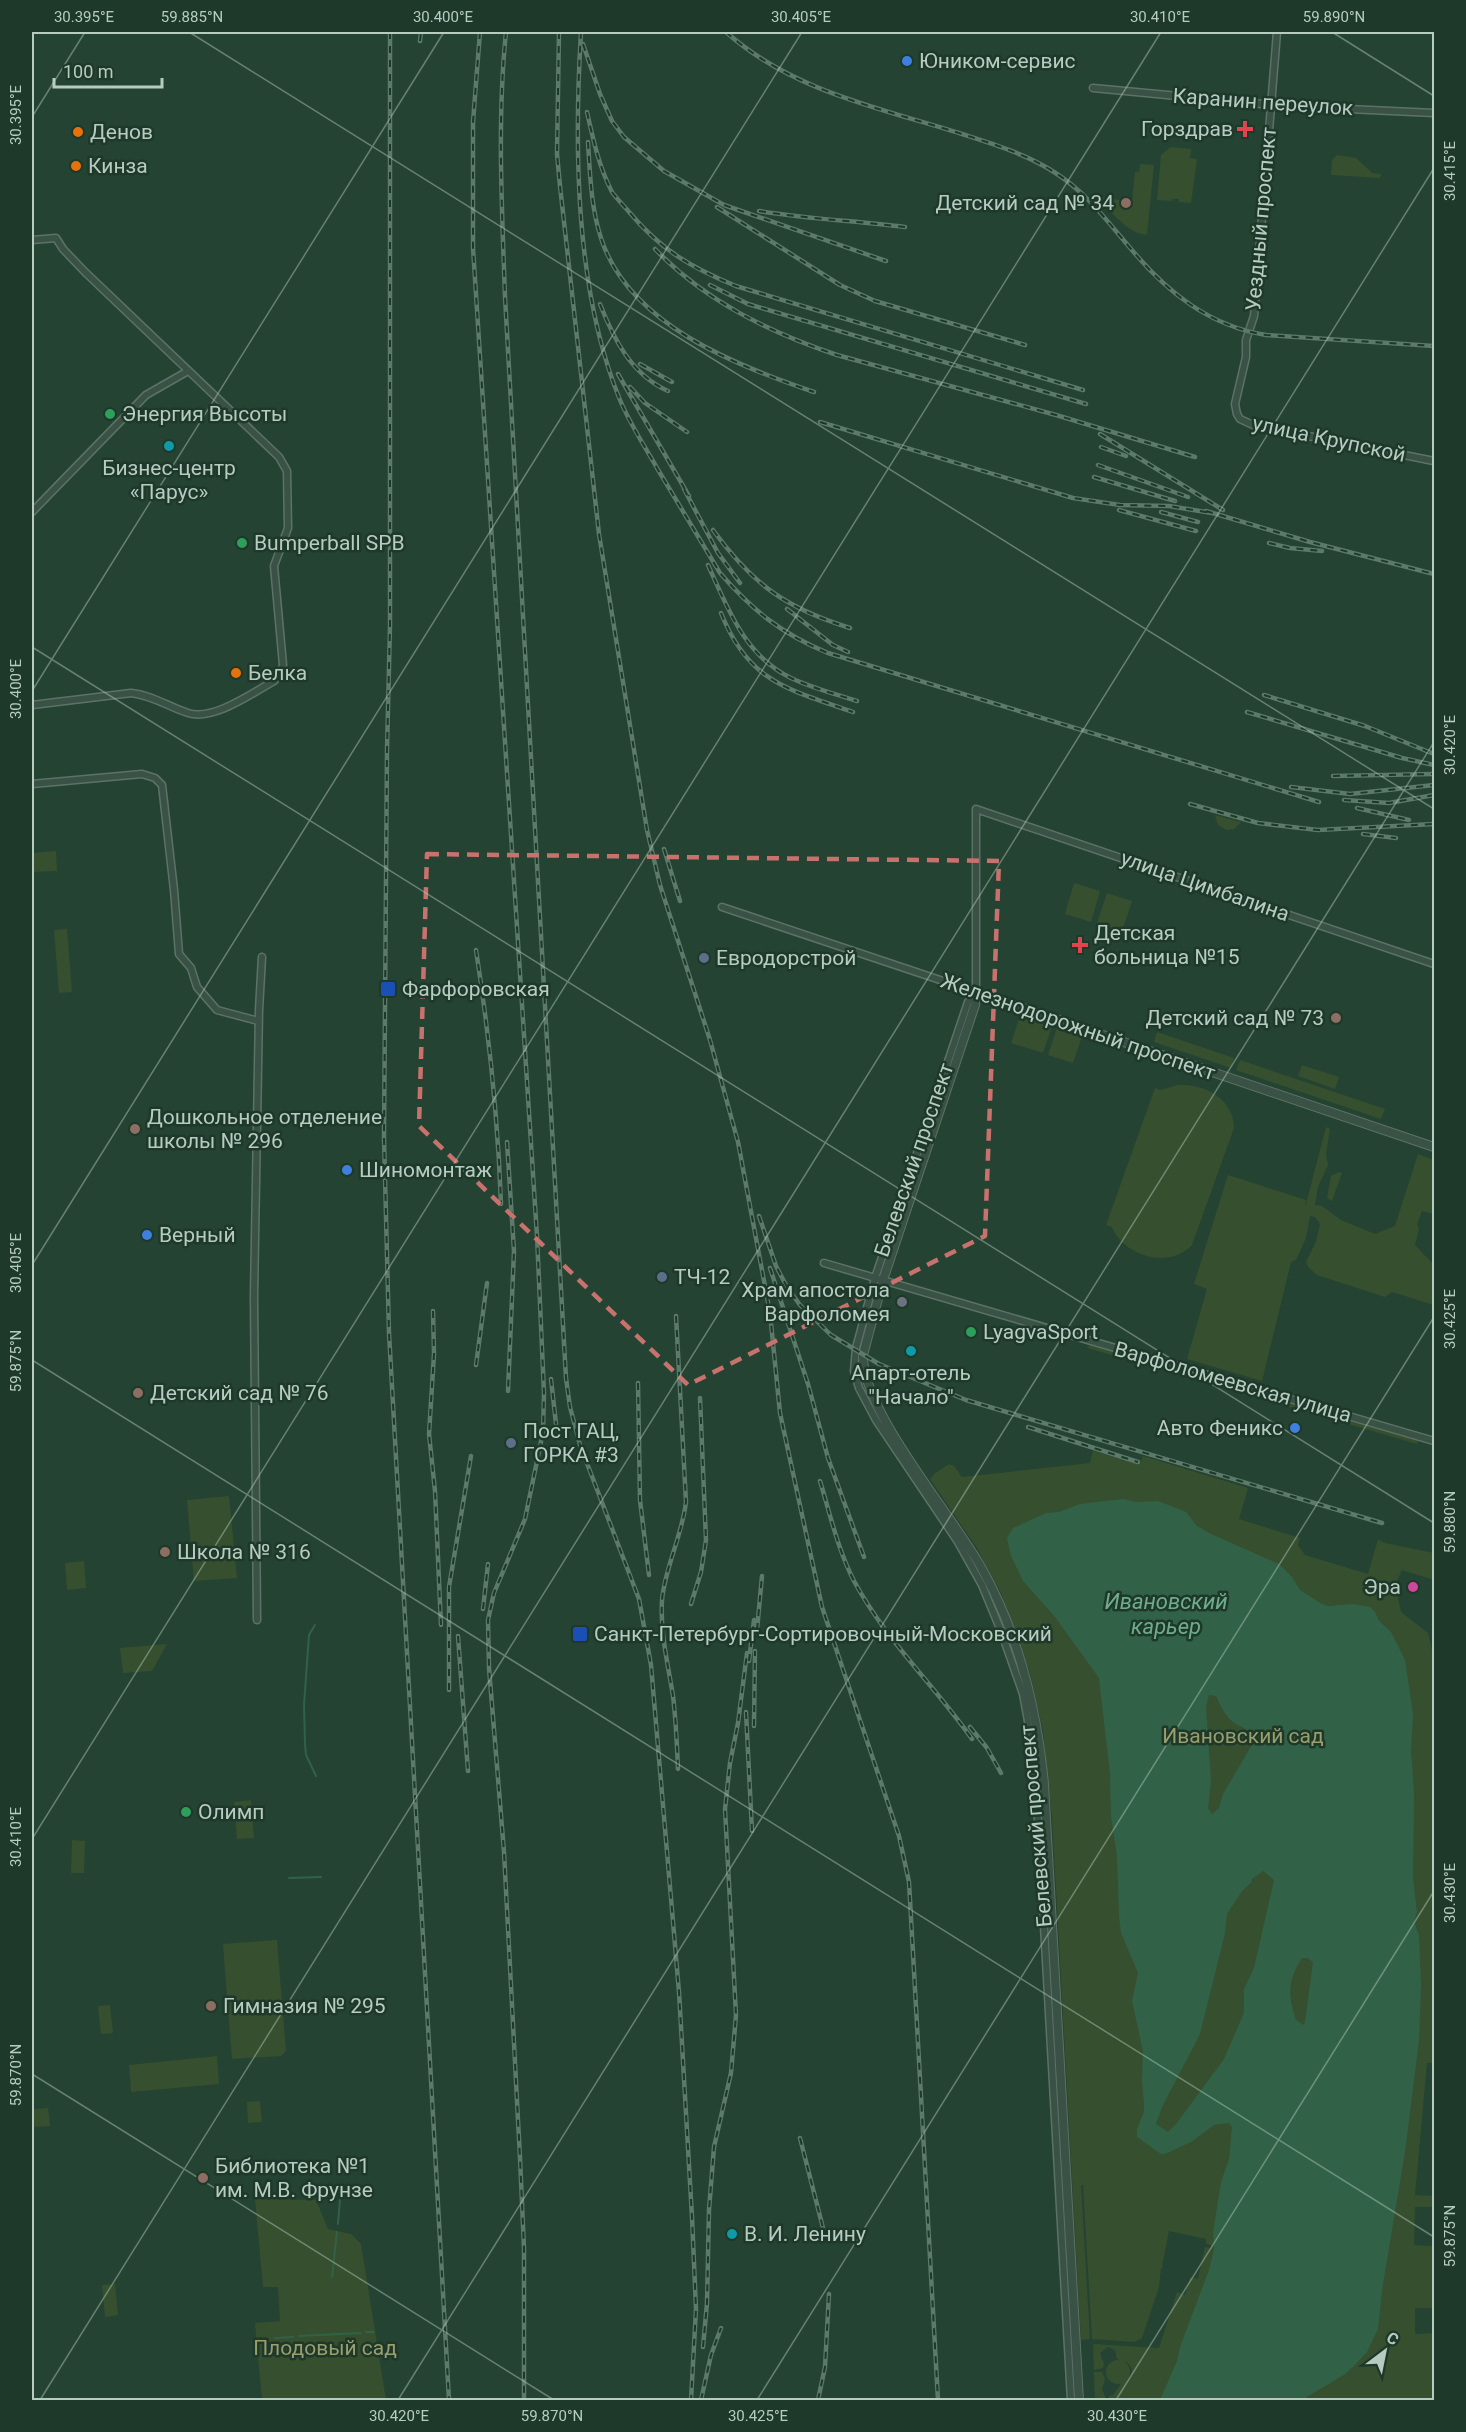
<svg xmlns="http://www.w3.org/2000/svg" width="1466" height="2432" viewBox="0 0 1466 2432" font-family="Roboto,sans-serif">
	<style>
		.green { fill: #364f2f }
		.water { fill: #316248; fill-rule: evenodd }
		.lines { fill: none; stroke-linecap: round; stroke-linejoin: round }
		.stream { stroke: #316248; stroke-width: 2 }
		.minor-casing { stroke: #5b7366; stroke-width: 9 }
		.tertiary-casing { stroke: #5b7366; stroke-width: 10 }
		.minor { stroke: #3a5245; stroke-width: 6 }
		.tertiary { stroke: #3a5245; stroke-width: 8 }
		.rail-casing { stroke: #5c7a69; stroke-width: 4.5 }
		.rail { stroke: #1e382a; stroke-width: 2; stroke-dasharray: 7; stroke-linecap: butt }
		.marked { fill: none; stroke: #c8726d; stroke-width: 4.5; stroke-dasharray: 12 8; stroke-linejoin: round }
		.ticks { fill: none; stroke: #b7ccc1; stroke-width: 1.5; stroke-opacity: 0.45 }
		.shop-dot { fill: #3f7fe0; stroke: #1e382a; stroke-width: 2 }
		.health-dot { fill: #e0444e; stroke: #1e382a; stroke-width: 2 }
		.food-dot { fill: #e8710a; stroke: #1e382a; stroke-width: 2 }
		.education-dot { fill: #8d6e63; stroke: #1e382a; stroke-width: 2 }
		.leisure-dot { fill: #2e9e5b; stroke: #1e382a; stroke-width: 2 }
		.culture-dot { fill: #0f9aa8; stroke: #1e382a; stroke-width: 2 }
		.service-dot { fill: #5c6f8a; stroke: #1e382a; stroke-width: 2 }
		.transit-dot { fill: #1a4fb4; stroke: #1e382a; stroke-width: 2 }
		.worship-dot { fill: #6b7280; stroke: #1e382a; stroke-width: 2 }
		.hotel-dot { fill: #d1479c; stroke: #1e382a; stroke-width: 2 }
		.labels { text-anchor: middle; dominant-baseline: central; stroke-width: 5; stroke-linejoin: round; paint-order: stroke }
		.poi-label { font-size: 21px; fill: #b7ccc1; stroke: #1e382a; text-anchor: start }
		.street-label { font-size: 21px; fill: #b7ccc1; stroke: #1e382a }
		.park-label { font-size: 21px; fill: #999e6d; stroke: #1e382a }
		.water-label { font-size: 22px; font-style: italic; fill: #6fad8a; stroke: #1e382a }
		.neatline { fill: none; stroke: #b7ccc1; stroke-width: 2 }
		.ticks-label { font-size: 15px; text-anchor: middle; fill: #b7ccc1 }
	</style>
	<rect width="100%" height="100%" fill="#254332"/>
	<path class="green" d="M1171 147 1191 149 1190 158 1197 159 1191 203 1179 202V199H1173L1172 201 1157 200 1161 155Z
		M1337 155 1356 158 1372 173 1381 174 1380 178 1331 175 1332 160Z
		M1140 164 1154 165 1147 235C1129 234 1113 214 1101 201V197L1132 202 1135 172H1139Z
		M1215 815 1241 822 1234 829 1227 830 1218 825Z
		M56 851 57 871 32 872V853Z
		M1074 883 1100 891 1091 922 1065 914Z
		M1107 893 1132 901 1122 931 1097 923Z
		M67 929 72 992 59 993 54 930Z
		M1020 1016 1052 1026 1043 1053 1011 1043Z
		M1057 1028 1082 1036 1073 1063 1048 1055Z
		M1157 1032 1234 1058 1231 1068 1154 1042Z
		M1240 1060 1385 1109 1381 1119 1236 1070Z
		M1302 1065 1339 1077 1335 1089 1298 1076Z
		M1177 1085C1204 1083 1234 1099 1234 1128L1192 1245C1169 1270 1124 1256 1112 1227L1106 1225 1155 1088 1161 1090Z
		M1326 1127 1330 1129 1326 1154 1328 1165 1318 1187 1315 1205 1322 1206 1341 1220 1375 1234 1395 1226 1418 1154 1434 1160V1214L1422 1211 1417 1225 1419 1229 1415 1245 1434 1265V1305L1392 1292 1385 1297 1317 1275 1308 1267 1306 1262 1316 1242 1320 1224 1315 1217 1310 1216 1306 1238 1296 1260 1291 1262 1262 1381 1187 1359 1207 1289 1194 1284 1228 1175 1306 1200 1305 1208Z
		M1339 1172 1342 1173 1332 1201 1327 1198 1331 1176Z
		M1089 1345 1156 1364 1155 1368 1088 1348Z
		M1274 1399 1418 1440 1417 1444 1273 1402Z
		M1093 1451 1140 1464 1143 1456 1248 1488 1239 1519 1300 1538 1298 1545 1305 1555 1368 1574 1378 1539 1385 1543 1434 1553V1582V1580L1402 1570 1395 1585 1401 1612 1428 1633 1434 1659V2063H1427L1415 2195 1434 2196V2207H1415L1414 2245 1434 2246V2308H1415V2333L1416 2334 1434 2333V2398H1363L1350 2400H1134V2398L1108 2400 1109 2396 1113 2395 1120 2385 1131 2377 1132 2369 1128 2363 1117 2359 1115 2350 1108 2347 1100 2353 1104 2364 1103 2368 1094 2370 1093 2344 1159 2348 1177 2292 1185 2295 1190 2277 1198 2279 1205 2247 1211 2248V2245L1206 2244V2239L1169 2231 1162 2266 1163 2268H1161L1159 2287 1142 2338 1134 2342 1092 2339 1083 2185H1081L1090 2339 1081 2340 1052 1817 1043 1730 1030 1673 1001 1593 977 1548 930 1479 934 1474 949 1464 954 1466 962 1477 1090 1463Z
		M229 1496 237 1578 194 1581 187 1500Z
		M84 1561 86 1588 67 1590 65 1563Z
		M167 1644 152 1671 123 1673 120 1648Z
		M251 1800 254 1838 237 1839 234 1802Z
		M72 1840 85 1841 84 1873H71Z
		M277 1940 286 2051 281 2056 232 2059 223 1944Z
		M110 2005 113 2033 101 2034 98 2006Z
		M217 2056 219 2084 131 2092 129 2065Z
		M260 2101 262 2122 248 2123 247 2102Z
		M48 2108 50 2126 32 2127V2109Z
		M255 2199 316 2200 328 2229 351 2234 361 2244 386 2400H262L255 2323 280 2321 278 2287H263Z
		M115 2284 118 2315 105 2317 102 2285Z
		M1106 2372a12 12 0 1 1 24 0a12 12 0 1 1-24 0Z
		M1102 2372 1105 2379 1102 2389 1106 2399 1095 2400 1094 2372Z"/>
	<path class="water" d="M1123 1499 1136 1502 1158 1501 1186 1512 1197 1526 1211 1534 1279 1564 1292 1577 1300 1590 1322 1604 1328 1606 1353 1604 1370 1607 1375 1612 1379 1621 1391 1632 1405 1660 1413 1714 1411 1751 1414 1793 1413 1878 1417 1912 1414 1921 1419 1936 1421 1987 1419 2040 1405 2152 1382 2290 1378 2329 1367 2352 1356 2364 1345 2374 1302 2400H1160L1177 2361 1180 2347 1209 2270 1214 2250 1213 2233 1221 2182 1229 2159 1232 2127 1229 2123 1214 2125 1191 2142 1165 2154H1161L1137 2137V2129L1144 2112V2104L1142 2080 1143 2051 1132 2001 1138 1973 1121 1933 1119 1916 1117 1856 1111 1816 1110 1774 1099 1678 1055 1617 1023 1581 1011 1556 1007 1538 1013 1528 1046 1513 1059 1512 1080 1504ZM1209 1695 1216 1696C1220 1705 1225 1716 1233 1722 1243 1729 1251 1727 1253 1743L1223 1794 1219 1808 1212 1814 1208 1808 1211 1781 1206 1707ZM1263 1871 1274 1880 1254 1968 1244 1989V2013L1224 2059 1177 2123 1168 2132 1156 2124 1162 2107 1200 2034 1225 1933 1227 1914 1242 1891 1251 1883 1252 1879ZM1302 1958H1307L1313 1962 1305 2022 1303 2025 1296 2020C1288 1995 1287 1981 1302 1958Z"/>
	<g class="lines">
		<path class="stream" d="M315 1625 309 1635 304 1705 305 1744 306 1755 316 1776
			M289 1878 321 1877
			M338 2224 340 2199
			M332 2277 337 2232
			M366 2332H374
			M299 2336 361 2333
			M275 2338 293 2337"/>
		<g class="minor-casing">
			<path id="minor" d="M1277 32 1254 316 1246 340V357L1235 404 1237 414 1240 419 1253 425 1434 461
				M1093 88 1284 106 1434 113
				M32 240 56 238 63 249 85 272 279 457 287 471 288 528 274 566 283 665 280 675 274 681C252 693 214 721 188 713 169 707 152 695 131 693L32 705
				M32 512 146 395 188 371
				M32 784 142 774 155 778 162 785 174 890 179 954 191 968 197 987 217 1010 258 1021
				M722 907 976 992
				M824 1263 1434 1441
				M257 1620 254 1296 259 1010 262 957
				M1071 2400 1036 1785 1032 1743 1023 1694 1001 1631 982 1585 958 1542 876 1420 859 1388 854 1371 856 1348 875 1278 968 1002 976 992V809L1434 964"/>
		</g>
		<g class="tertiary-casing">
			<path id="tertiary" d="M1079 2400 1044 1784C1037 1709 1018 1633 981 1567 952 1515 861 1410 863 1355L883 1280 975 1005 976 992 1434 1147"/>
		</g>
		<use href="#minor" class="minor"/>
		<use href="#tertiary" class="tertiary"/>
		<g class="rail-casing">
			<path id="rail" d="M390 32V626L387 750 384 1138 389 1333 449 2400
				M480 32 473 122V248L537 1236 544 1393 543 1432 525 1519 494 1593 488 1620 489 1668 504 1852 520 2158 524 2248V2400
				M506 32C497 119 502 209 505 297L566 1378 570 1407 580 1445 639 1599 651 1665 679 1992 692 2217 696 2309 691 2400
				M559 32 557 154 560 186 599 534 647 830 660 885 710 1040 738 1142 770 1313 780 1413 822 1607 899 1836 909 1882 938 2400
				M581 32C574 148 575 290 620 400 630 424 644 445 657 468 678 503 699 538 720 573 753 611 782 634 828 653L1319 802
				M726 32C792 91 880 108 962 134 993 144 1026 154 1054 172 1086 192 1107 221 1131 249 1167 292 1209 326 1266 335L1434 346
				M420 41 421 32
				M583 44 600 94 612 121 624 137 664 171 724 205 886 261
				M587 112C593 139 599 167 612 192 617 199 624 206 630 213 661 250 692 268 736 286L1083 390
				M588 142C590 174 591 208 601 238 628 324 737 366 814 392
				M717 207 840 285 875 301 1025 345
				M759 211C808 219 856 221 905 227
				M655 249C705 301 769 332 837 355L1056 415 1195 457
				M710 285 748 304 1086 404
				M600 304C614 340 632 375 668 391
				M640 364 672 382
				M618 374 689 496
				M630 387 645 403 687 432
				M820 422 1073 498 1120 505 1169 506 1212 513
				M1100 434 1223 510
				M1101 447 1126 456
				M1098 465 1188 497
				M1094 477 1175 501
				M684 489 718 553 740 583
				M1119 510 1196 531
				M1206 511 1310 542 1434 574
				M1161 512 1198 522
				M713 530C753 585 786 608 850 628
				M1269 543 1290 548 1322 551
				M708 565C728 609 745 656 791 678 812 688 835 694 857 701
				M787 609 833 645 848 652
				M721 613C749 683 788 689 853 712
				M1264 695 1365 726 1434 754
				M1247 712 1402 758 1434 765
				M1333 776 1434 774
				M1291 787 1350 794 1434 785
				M1344 800 1389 803 1434 795
				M1190 804 1258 823 1318 830 1434 824
				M1357 808 1409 820
				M1363 834 1396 838
				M664 849 680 901
				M476 950C489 1034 498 1119 501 1204
				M507 1142 514 1251 508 1391
				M759 1216 776 1266 787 1287 800 1305 831 1335 879 1364 966 1400 1382 1523
				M770 1268 808 1384 828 1458 864 1557
				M433 1311 434 1354 429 1434 435 1491 441 1625
				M676 1316 686 1502C682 1536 665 1567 662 1600 660 1633 668 1664 673 1696 676 1720 677 1745 678 1769
				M476 1365 487 1283
				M551 1379 556 1424
				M638 1383 640 1500 649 1575
				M1028 1427 1138 1462
				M820 1481C830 1514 838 1550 854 1581 885 1639 934 1685 972 1739
				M691 1604 701 1572 706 1540 700 1398
				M483 1609 488 1564
				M757 1630 762 1576
				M458 1636 468 1771
				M749 1661 754 1620
				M449 1690V1587L471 1456
				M746 1712 752 1831
				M754 1726 755 1651
				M970 1727 987 1748 1001 1773
				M800 2138 823 2228
				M703 2347 707 2303 709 2210 714 2147 731 2073 736 2015 725 1809 730 1763 738 1723 747 1653
				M701 2400 711 2355 721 2328
				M818 2400 825 2367 829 2294"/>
		</g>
		<use href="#rail" class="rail"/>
	</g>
	<path class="marked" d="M427 854 999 861 985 1236 688 1385 419 1126Z"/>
	<path class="ticks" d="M189 32 1434 809M1332 32 1434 96M32 117 85 32M32 647 1434 1523M32 691 444 32M32 1265 802 32M32 1360 1434 2237M32 1839 1161 32M32 2074 554 2400M40 2400 1434 168M398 2400 1434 742M757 2400 1434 1317M1116 2400 1434 1891"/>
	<g class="shop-dot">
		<circle cx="907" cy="61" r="6"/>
		<circle cx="347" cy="1170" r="6"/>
		<circle cx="147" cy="1235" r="6"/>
		<circle cx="1295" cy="1428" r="6"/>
	</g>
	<g class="health-dot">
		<path d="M1242 120h6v6h6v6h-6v6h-6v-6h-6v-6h6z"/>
		<path d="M1077 936h6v6h6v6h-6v6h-6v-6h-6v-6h6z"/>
	</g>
	<g class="food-dot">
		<circle cx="78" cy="132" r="6"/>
		<circle cx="76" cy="166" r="6"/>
		<circle cx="236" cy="673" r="6"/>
	</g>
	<g class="education-dot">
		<circle cx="1126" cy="203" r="6"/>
		<circle cx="1336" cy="1018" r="6"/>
		<circle cx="135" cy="1129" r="6"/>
		<circle cx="138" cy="1393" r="6"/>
		<circle cx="165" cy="1552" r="6"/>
		<circle cx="211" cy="2006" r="6"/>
		<circle cx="203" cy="2178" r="6"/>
	</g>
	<g class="leisure-dot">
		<circle cx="110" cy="414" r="6"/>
		<circle cx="242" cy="543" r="6"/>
		<circle cx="971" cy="1332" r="6"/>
		<circle cx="186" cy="1812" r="6"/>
	</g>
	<g class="culture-dot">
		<circle cx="169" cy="446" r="6"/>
		<circle cx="911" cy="1351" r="6"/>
		<circle cx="732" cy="2234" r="6"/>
	</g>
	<g class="service-dot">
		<circle cx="704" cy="958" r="6"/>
		<circle cx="662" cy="1277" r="6"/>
		<circle cx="511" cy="1443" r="6"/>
	</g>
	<g class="transit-dot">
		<rect x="380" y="981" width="16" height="16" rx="3"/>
		<rect x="572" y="1626" width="16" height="16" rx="3"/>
	</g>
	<circle class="worship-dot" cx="902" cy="1302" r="6"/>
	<circle class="hotel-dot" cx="1413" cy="1587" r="6"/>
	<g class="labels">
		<g class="poi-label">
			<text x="919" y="61">Юником-сервис</text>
			<text x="1233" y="129" text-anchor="end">Горздрав</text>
			<text x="90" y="132">Денов</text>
			<text x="88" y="166">Кинза</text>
			<text x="1114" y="203" text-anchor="end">Детский сад № 34</text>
			<text x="122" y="414">Энергия Высоты</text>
			<text x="169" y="468" text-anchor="middle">Бизнес-центр<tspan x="169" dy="24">«Парус»</tspan></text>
			<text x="254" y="543">Bumperball SPB</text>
			<text x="248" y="673">Белка</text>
			<text x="1094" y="933">Детская<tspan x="1094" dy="24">больница №15</tspan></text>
			<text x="716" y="958">Евродорстрой</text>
			<text x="402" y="989">Фарфоровская</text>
			<text x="1324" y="1018" text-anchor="end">Детский сад № 73</text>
			<text x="147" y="1117">Дошкольное отделение<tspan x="147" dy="24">школы № 296</tspan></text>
			<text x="359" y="1170">Шиномонтаж</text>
			<text x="159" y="1235">Верный</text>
			<text x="674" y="1277">ТЧ-12</text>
			<text x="890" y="1290" text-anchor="end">Храм апостола<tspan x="890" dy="24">Варфоломея</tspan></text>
			<text x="983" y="1332">LyagvaSport</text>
			<text x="911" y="1373" text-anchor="middle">Апарт-отель<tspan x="911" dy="24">"Начало"</tspan></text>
			<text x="150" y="1393">Детский сад № 76</text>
			<text x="1283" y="1428" text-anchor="end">Авто Феникс</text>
			<text x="523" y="1431">Пост ГАЦ,<tspan x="523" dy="24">ГОРКА #3</tspan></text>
			<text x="177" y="1552">Школа № 316</text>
			<text x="1401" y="1587" text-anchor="end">Эра</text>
			<text x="594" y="1634">Санкт-Петербург-Сортировочный-Московский</text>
			<text x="198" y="1812">Олимп</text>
			<text x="223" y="2006">Гимназия № 295</text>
			<text x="215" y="2166">Библиотека №1<tspan x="215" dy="24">им. М.В. Фрунзе</tspan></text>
			<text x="744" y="2234">В. И. Ленину</text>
		</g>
		<g class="street-label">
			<text transform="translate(1263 102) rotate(4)">Каранин переулок</text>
			<text transform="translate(1261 219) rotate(-85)">Уездный проспект</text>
			<text transform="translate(1329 439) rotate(12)">улица Крупской</text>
			<text transform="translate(1205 886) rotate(19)">улица Цимбалина</text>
			<text transform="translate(1078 1027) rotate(19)">Железнодорожный проспект</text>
			<text transform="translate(914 1160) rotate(-71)">Белевский проспект</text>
			<text transform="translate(1233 1382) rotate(16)">Варфоломеевская улица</text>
			<text transform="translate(1036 1826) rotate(-95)">Белевский проспект</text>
		</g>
		<g class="park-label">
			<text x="1243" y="1736">Ивановский сад</text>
			<text x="325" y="2348">Плодовый сад</text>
		</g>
		<g class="water-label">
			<text x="1166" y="1601">Ивановский<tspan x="1166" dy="25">карьер</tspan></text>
		</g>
	</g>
	<rect width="1466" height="2432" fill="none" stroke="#1e382a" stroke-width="66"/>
	<g transform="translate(1385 2351) rotate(32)" stroke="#1e382a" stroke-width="4.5" paint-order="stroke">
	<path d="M0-4.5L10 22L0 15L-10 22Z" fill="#b7ccc1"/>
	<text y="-9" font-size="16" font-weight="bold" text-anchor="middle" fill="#b7ccc1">С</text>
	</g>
	<path d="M54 78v9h108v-9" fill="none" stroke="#b7ccc1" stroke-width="3"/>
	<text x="63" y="78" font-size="18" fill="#b7ccc1" stroke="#1e382a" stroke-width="4.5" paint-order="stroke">100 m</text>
	<rect x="33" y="33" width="1400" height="2366" class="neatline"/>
	<g class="ticks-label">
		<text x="84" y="22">30.395°E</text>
		<text x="192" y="22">59.885°N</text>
		<text x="443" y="22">30.400°E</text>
		<text x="801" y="22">30.405°E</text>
		<text x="1160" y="22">30.410°E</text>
		<text x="1334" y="22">59.890°N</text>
		<text transform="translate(16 115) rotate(-90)" y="5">30.395°E</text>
		<text transform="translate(1450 171) rotate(-90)" y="5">30.415°E</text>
		<text transform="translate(16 689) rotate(-90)" y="5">30.400°E</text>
		<text transform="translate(1450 745) rotate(-90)" y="5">30.420°E</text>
		<text transform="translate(16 1263) rotate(-90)" y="5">30.405°E</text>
		<text transform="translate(1450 1319) rotate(-90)" y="5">30.425°E</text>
		<text transform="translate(16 1361) rotate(-90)" y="5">59.875°N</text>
		<text transform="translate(1450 1522) rotate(-90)" y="5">59.880°N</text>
		<text transform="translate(16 1837) rotate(-90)" y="5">30.410°E</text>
		<text transform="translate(1450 1893) rotate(-90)" y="5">30.430°E</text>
		<text transform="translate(16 2075) rotate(-90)" y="5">59.870°N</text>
		<text transform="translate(1450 2236) rotate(-90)" y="5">59.875°N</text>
		<text x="399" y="2421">30.420°E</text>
		<text x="552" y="2421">59.870°N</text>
		<text x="758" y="2421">30.425°E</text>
		<text x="1117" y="2421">30.430°E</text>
	</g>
</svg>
